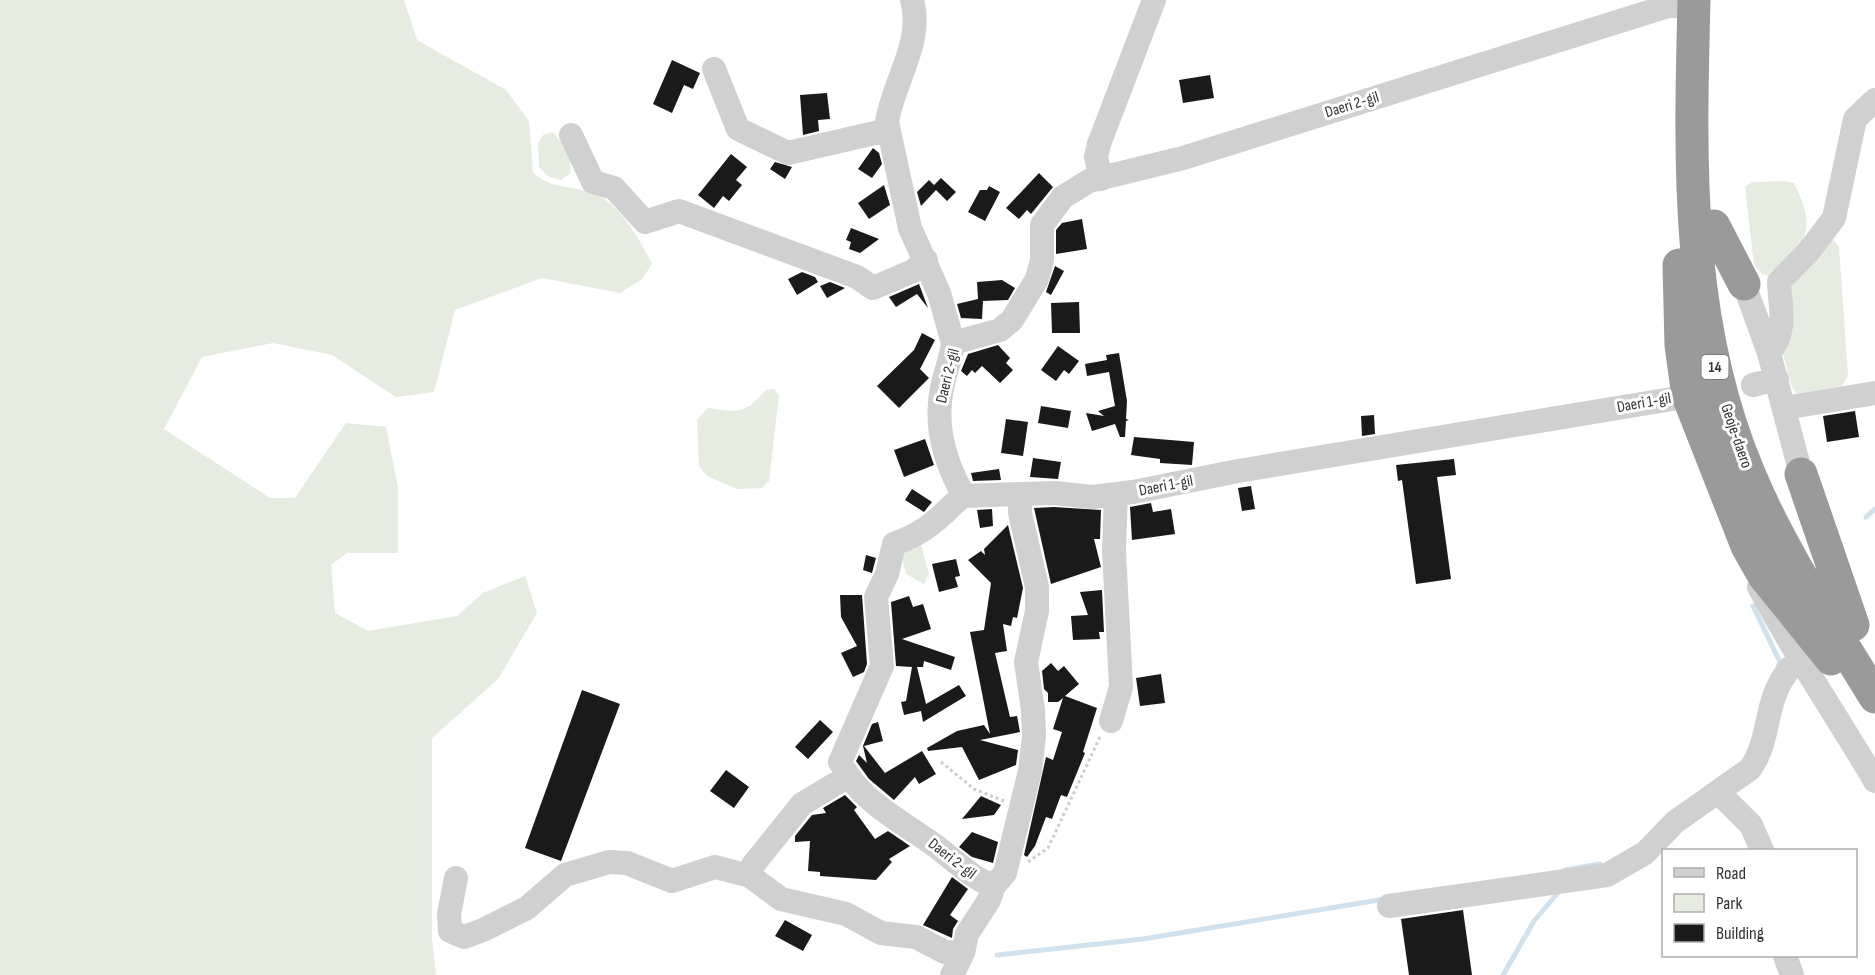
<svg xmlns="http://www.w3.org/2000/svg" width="1875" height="975" viewBox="0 0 1875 975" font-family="'Sofia Sans Condensed',sans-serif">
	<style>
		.green { fill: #e6ecdf }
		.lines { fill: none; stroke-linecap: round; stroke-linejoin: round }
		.stream { stroke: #cfe2ee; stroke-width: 5 }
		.building { fill: #1a1a1a }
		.path { stroke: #cdcdcd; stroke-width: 3; stroke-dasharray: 3 3; stroke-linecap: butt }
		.minor { stroke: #d0d0d0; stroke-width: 24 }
		.highway { stroke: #9a9a9a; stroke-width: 33 }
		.labels { text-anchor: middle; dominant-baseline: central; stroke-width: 6; stroke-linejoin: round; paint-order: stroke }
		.shield { fill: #fff; stroke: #707070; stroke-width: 1.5 }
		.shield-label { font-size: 15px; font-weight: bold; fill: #333 }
		.street-label { font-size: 16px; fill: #333; stroke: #fff }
	</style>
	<rect width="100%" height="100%" fill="#fff"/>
	<path class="green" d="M0 0H404L417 40 506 90 529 121 533 172C549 188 567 186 588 191 618 200 639 238 652 264L642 279 620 293 542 278 455 310 434 392 396 397 332 355 273 343 202 357 164 429 270 498H295L346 423 386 427 398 487V553H347L331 565 335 613 368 631 457 616 483 593 525 576 537 613 498 679 432 738V939L436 975H0Z
		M552 132C565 145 573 156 570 174L561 180 548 176 539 167 538 144 543 135Z
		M1785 181 1794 183C1818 232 1806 241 1772 277L1762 274 1754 265 1745 187 1752 182Z
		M1833 239 1839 247 1848 376 1842 386 1797 394 1792 387 1783 354 1788 339 1789 285Z
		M774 389 779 395 769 481 762 488 737 489 707 476 699 466 697 420 708 408C739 412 744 415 766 390Z
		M917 543 921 545 929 574 924 584 906 574 902 557 905 550Z"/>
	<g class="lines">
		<path class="stream" d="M1866 517 1875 509
			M1753 606 1780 662 1778 666
			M1565 870 1600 864
			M997 955 1143 939 1385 899
			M1503 975 1534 921 1557 894"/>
	</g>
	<path class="building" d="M672 60 700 73 693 89 684 85 672 113 653 104Z
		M1210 75 1214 98 1183 103 1179 80Z
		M827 93 830 119 818 120 819 131 803 135 800 95Z
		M873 148 879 153 882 164 872 178 858 169Z
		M731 154 747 167 736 180 742 185 729 201 723 196 714 208 698 195Z
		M775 162 792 167 785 179 770 169Z
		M1039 173 1053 187 1031 214 1027 210 1019 219 1006 208Z
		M941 178 956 192 947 201 936 190 921 206 917 192 929 180 934 185Z
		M884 185 890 205 869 219 858 203Z
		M989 186 1000 192 985 221 968 212 980 190H987Z
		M1082 219 1087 249 1056 254V230L1062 223Z
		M851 228 879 239 860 253 849 249 851 242 846 240Z
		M1055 266 1064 271 1051 295 1046 292Z
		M802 272 815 277 818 282 797 295 788 279Z
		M1002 280 1015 288 1008 300 983 301 982 319 961 318 957 304 978 299 977 282Z
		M830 282 845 288 827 298 820 286Z
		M919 284 928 308 917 294 896 307 889 297Z
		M1079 302 1080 333H1052L1051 303Z
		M922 333 935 340 920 369 929 378 899 408 877 386 914 350Z
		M998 345 1010 358 1006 363 1013 370 1000 383 982 366 975 373 972 370 967 376 961 371 968 354Z
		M1058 346 1079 361 1069 374 1064 370 1056 381 1041 370Z
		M1119 353 1127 401 1126 419 1129 420 1126 421 1125 437H1120L1115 424 1092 431 1086 413 1104 416 1098 411 1115 406 1109 372 1087 376 1085 364 1107 360 1106 355Z
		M1041 406 1071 411 1068 428 1038 423Z
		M1855 411 1859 437 1827 442 1823 416Z
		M1374 415 1375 434 1362 436 1361 416Z
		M1006 419 1028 422 1023 456 1001 453Z
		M1134 437 1194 442 1192 465 1160 463V459L1131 455Z
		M925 439 934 465 904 477 894 450Z
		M1033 458 1061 462 1058 479 1030 477Z
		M1454 459 1456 475 1437 477 1451 579 1416 584 1402 480 1398 481 1396 465Z
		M999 469 1001 480 973 481 971 473Z
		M1251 486 1255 509 1242 511 1238 488Z
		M912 489 932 502 924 512 905 500Z
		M1151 503 1153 512 1171 509 1175 534 1132 540 1130 507Z
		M1054 507 1101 510 1100 539H1094L1101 567 1051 584 1034 508Z
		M992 509 993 526 980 528 977 510Z
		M1008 525 1023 588 1017 618 1013 617 1011 626 1003 624 1007 651 995 653 1010 717 1017 716 1020 732 980 740 1018 750 1016 765 979 780 962 747 928 751 927 748 957 731 984 725 990 734 970 632 984 630 991 583 968 560 981 551 985 555 984 549Z
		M866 555 876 558 872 573 863 570Z
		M956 559 960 576 955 577 958 587 939 592 932 564Z
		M1102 590 1104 632H1099L1100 639 1073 640 1071 616 1088 615 1080 592Z
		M840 595H862L867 664 864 672 853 677 841 653 857 646 841 617Z
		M909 596 913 607 923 604 931 629 902 639 955 657 951 670 924 661 923 667H917L926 704 959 685 966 696 923 722 921 711 904 715 901 702 906 701 912 667 896 666 891 602Z
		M1051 663 1058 671 1064 666 1079 684 1065 696 1097 708 1083 752 1085 753 1067 797 1061 795 1052 819 1046 817 1035 846 1027 857 1024 855 1046 757 1053 760 1062 732 1053 729 1063 698 1058 702H1048V693L1044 689 1042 671Z
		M1161 674 1165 703 1140 706 1136 678Z
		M582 690 620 704 561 861 525 848Z
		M820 720 833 732 808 759 795 747Z
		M878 722 883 741 864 746 885 773 922 751 936 774 919 784 915 777 894 800 869 779 856 761 859 755 867 763 863 746 872 724Z
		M726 770 749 787 734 808 710 791Z
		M845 795 857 807 854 810 875 839 888 831 910 846 889 859 892 862 876 880 820 876V872L808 871 810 841 795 842V836L812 815 826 813 823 808Z
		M981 796 1001 805 994 815 962 819Z
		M972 832 998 842 993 863 972 857 959 847Z
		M952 877 968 889 950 915 958 921 953 929 952 938 923 925Z
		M1463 910 1472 975H1409L1401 919Z
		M785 920 812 935 803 951 775 936Z"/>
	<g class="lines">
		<path class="path" d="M941 762 974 789 1004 801
			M1028 862 1048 848 1100 737"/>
		<path class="minor" d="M912 0C924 42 893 82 887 122L910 228 939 293 953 343
			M714 69 738 129 788 153 888 130
			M571 135 593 182 614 188 645 222 679 211 857 277 873 288 913 271 926 260
			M1101 179 1096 157 1099 144 1154 0
			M1744 284 1769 353 1801 474
			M1769 353C1788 331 1780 308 1779 282L1809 251 1834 218 1855 119 1875 100
			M1753 385 1777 379
			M1784 408 1875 393
			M964 496 1020 494
			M1759 587C1794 654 1837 716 1875 781
			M1111 721 1121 687 1114 551 1116 494
			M1718 792 1751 825 1762 850
			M750 876 753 865 802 804 847 777
			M456 878 449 914 450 931 464 937 483 930 527 908 565 875 609 862 627 863 672 881 715 867 750 876 781 899 846 914 881 933 916 937 945 952 963 953
			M994 886C973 879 955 861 937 847 903 822 860 802 840 762L882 666 876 597 887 574 894 544C909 538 923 532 935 521 946 513 952 503 964 496 945 463 934 427 942 388 945 373 951 359 953 343L1000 330 1012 320 1037 279 1042 260V225L1063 197 1089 181 1183 158 1668 6H1694
			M1389 906 1607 875 1645 853 1675 822 1750 769C1773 737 1762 700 1791 667L1802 664
			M1785 956 1792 975
			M952 975 963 953 967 934 989 900 994 886 1005 873 1030 771 1034 736 1033 710 1026 662 1037 611V587L1020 513V494L1055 493 1092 497 1133 492 1238 471 1702 394"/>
		<path class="highway" d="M1694 0C1690 159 1685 321 1748 471 1781 551 1830 623 1875 697
			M1714 226 1744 284
			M1679 265 1681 345 1688 396 1747 546 1764 576 1831 659
			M1801 474 1853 625"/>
	</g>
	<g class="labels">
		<rect class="shield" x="1701.5" y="355" width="27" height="24" rx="4.5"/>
		<g class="shield-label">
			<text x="1715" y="367">14</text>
		</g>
		<g class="street-label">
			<text transform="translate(1352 105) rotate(-17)">Daeri 2-gil</text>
			<text transform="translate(948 376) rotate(-76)">Daeri 2-gil</text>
			<text transform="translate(1644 403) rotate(-10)">Daeri 1-gil</text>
			<text transform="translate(1736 436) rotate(71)">Geoje-daero</text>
			<text transform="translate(1166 486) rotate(-11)">Daeri 1-gil</text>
			<text transform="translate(952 859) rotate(38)">Daeri 2-gil</text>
		</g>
	</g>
	<rect x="1662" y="849" width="195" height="108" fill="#ffffff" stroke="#adadad" stroke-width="1.5"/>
	<rect x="1674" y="868" width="30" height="9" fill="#d0d0d0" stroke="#adadad" stroke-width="1.5"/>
	<text x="1716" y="879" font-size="18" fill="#333333">Road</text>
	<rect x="1674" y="894" width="30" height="18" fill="#e6ecdf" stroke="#adadad" stroke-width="1.5"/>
	<text x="1716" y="909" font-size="18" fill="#333333">Park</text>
	<rect x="1674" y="924" width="30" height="18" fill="#1a1a1a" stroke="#adadad" stroke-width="1.5"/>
	<text x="1716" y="939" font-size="18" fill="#333333">Building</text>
</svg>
